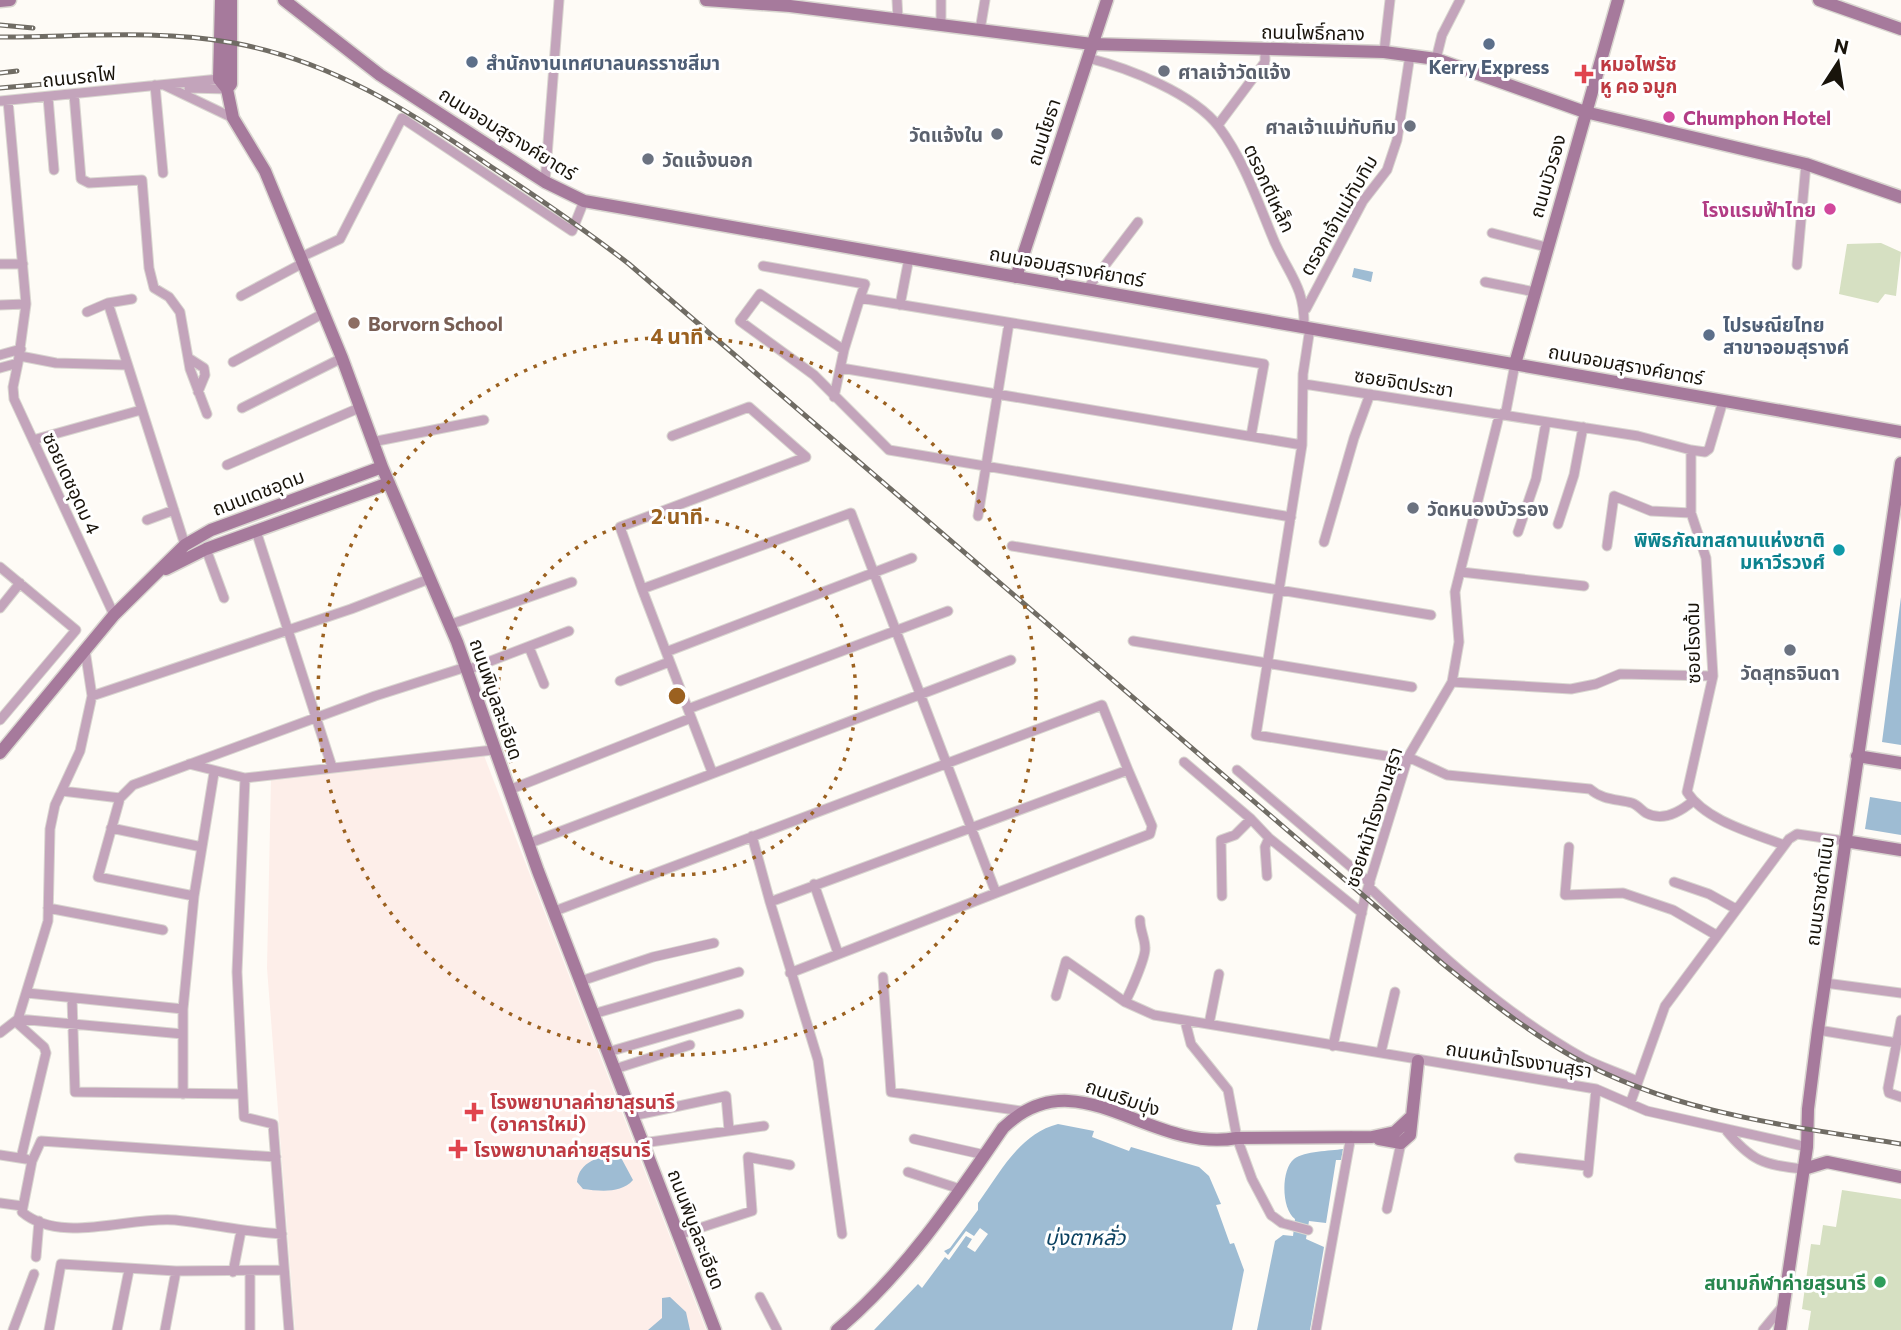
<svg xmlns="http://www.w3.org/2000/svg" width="1901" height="1330" viewBox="0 0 1901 1330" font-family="Commissioner,'Noto Sans Thai',sans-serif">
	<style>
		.medical { fill: #fdeee9 }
		.green { fill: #d6e0c2 }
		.water { fill: #9ebcd3 }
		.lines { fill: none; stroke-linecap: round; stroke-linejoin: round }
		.street-casing { stroke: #d9d6d0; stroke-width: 11 }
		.secondary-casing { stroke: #d9d6d0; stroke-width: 15 }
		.street { stroke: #c3a4bb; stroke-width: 9 }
		.secondary { stroke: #a67a9c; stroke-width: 12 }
		.rail-casing { stroke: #706c64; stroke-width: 5 }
		.rail { stroke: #fff; stroke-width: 2.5; stroke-dasharray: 8; stroke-linecap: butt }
		.ring { fill: none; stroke: #9b6120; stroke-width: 3.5; stroke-dasharray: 3.5 7 }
		.service-dot { fill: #5c6f8a; stroke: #fff; stroke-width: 2.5 }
		.worship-dot { fill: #6b7280; stroke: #fff; stroke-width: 2.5 }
		.health-dot { fill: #e0444e; stroke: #fff; stroke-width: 2.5 }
		.hotel-dot { fill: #d1479c; stroke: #fff; stroke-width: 2.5 }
		.education-dot { fill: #8d6e63; stroke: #fff; stroke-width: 2.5 }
		.culture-dot { fill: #0f9aa8; stroke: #fff; stroke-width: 2.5 }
		.leisure-dot { fill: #2e9e5b; stroke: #fff; stroke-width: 2.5 }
		.labels { text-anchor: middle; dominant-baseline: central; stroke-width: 6; stroke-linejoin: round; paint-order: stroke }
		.street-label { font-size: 19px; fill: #19140b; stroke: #fff }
		.service-label { font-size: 19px; font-weight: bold; fill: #4e5e75; stroke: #fff; text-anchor: start }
		.health-label { font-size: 19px; font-weight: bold; fill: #be3a42; stroke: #fff; text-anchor: start }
		.worship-label { font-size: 19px; font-weight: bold; fill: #5b616d; stroke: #fff; text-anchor: start }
		.hotel-label { font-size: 19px; font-weight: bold; fill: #b23c85; stroke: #fff; text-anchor: start }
		.education-label { font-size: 19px; font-weight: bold; fill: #785e54; stroke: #fff; text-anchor: start }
		.culture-label { font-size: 19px; font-weight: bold; fill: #0d838f; stroke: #fff; text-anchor: end }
		.leisure-label { font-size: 19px; font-weight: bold; fill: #27864d; stroke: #fff; text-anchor: end }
		.water-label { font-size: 21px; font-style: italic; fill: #0c4261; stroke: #fff }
		.centre { fill: #9b6120; stroke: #fff; stroke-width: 3.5 }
		.ring-label { font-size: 21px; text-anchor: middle; font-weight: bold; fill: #9b6120; stroke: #fff; stroke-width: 6; stroke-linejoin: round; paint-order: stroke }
	</style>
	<rect width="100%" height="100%" fill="#fefbf6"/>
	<path class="medical" d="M483 753 706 1330H295L267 968 271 778Z"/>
	<path class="green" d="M1881 243 1901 252 1896 296 1885 294 1878 303 1839 294 1847 244Z
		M1842 1190 1901 1199V1330H1808L1811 1311 1802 1309 1811 1244 1820 1245 1823 1225 1836 1227Z"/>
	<path class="water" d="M1354 268 1373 272 1371 282 1352 277Z
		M1901 597V745L1882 742Z
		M1870 797 1901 802V835L1865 829Z
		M1058 1124 1094 1131 1092 1137 1129 1151 1131 1147 1199 1167 1209 1176 1221 1204 1216 1205 1230 1244 1234 1243 1244 1270 1232 1330H874L918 1284 922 1288 945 1257 949 1260 966 1236 972 1239 967 1247 975 1252 988 1234 980 1228 974 1236 966 1231 948 1255 944 1251 950 1248 978 1210V1203C1001 1172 1019 1134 1058 1124Z
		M1343 1149 1341 1160H1336L1326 1223 1309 1221 1306 1239 1324 1247 1310 1330H1257L1275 1241 1283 1235 1293 1236 1295 1219C1281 1209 1281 1169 1294 1159 1305 1151 1330 1151 1343 1149Z
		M618 1152 633 1180C621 1194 599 1191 583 1189L577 1182C579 1161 600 1157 618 1152Z
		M670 1297 686 1312 690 1330H648L662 1318V1298Z"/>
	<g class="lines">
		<g class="street-casing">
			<path id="street" d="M897 0 898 19
				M941 0V24
				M980 30 985 0
				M1384 52 1390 0
				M1088 58C1128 68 1193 93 1219 127 1245 162 1258 203 1275 243 1290 276 1305 288 1304 327
				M1436 59 1442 35 1460 0
				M155 85 163 173
				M164 85 233 118
				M189 88 227 89
				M74 94 81 179 89 183 142 180 149 268 154 288 169 297 180 312 190 369 207 414
				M48 97 54 170
				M0 101 219 79
				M1218 125 1265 62V51
				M545 182 559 0
				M1492 233 1546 247
				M301 257 340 239 402 118 572 231 584 201
				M0 264H23
				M1797 265 1806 164
				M763 266 865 284 860 298 1264 364 1251 436
				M1485 282 1535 292
				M1087 289 1138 222
				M241 296 303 263
				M108 303 185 545
				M0 305 26 304
				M900 305 909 258
				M1306 309 1363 201 1387 170 1397 140 1410 55
				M87 312 108 303 132 299
				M1310 328 1303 374 1302 445 1256 735 1399 758
				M844 350 760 294 740 321 814 375 889 450 1291 517
				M0 355 21 349
				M20 356 56 363 126 365
				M190 359 204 368 205 375 198 392
				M233 362 324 313
				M18 363 13 387 14 399 114 615
				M0 368 18 363 26 304 8 101
				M841 368 1302 445
				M1304 384 1638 436 1691 450V513L1706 558 1713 676 1687 792C1706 821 1753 833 1784 845
				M834 397 844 350 860 298
				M242 408 342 358
				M672 436 749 407 806 457 620 527 642 589 851 513 996 893 790 973
				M33 440 141 410
				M372 442 484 420
				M1691 450 1705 452 1709 449 1723 401
				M227 465 359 408
				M978 516 1009 323
				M147 520 174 510
				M1558 524 1574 475 1583 427
				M256 531 332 767
				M1518 532 1536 479 1546 422
				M1324 542 1354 438 1370 394
				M1012 546 1431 615
				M1607 546 1614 496 1651 511 1691 513
				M206 549 224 598
				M0 567 76 630 0 720
				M1461 572 1584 586
				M642 589 712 772
				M0 608 20 583
				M449 625 572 582
				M1133 641 1412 687
				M529 647 544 684
				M666 652 912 558
				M467 670 569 631
				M620 681 669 662
				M1452 682 1571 689 1596 684 1620 674 1713 676
				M92 696 351 609 429 579
				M688 709 948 611
				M1408 757 1447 775 1590 789C1602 800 1617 799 1632 803 1638 805 1641 810 1646 813 1663 822 1680 812 1693 801
				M1184 762 1251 819
				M189 764 245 778 493 750
				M1237 770 1370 883
				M245 778 237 972 244 1117 273 1124 289 1330
				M509 790 691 718
				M62 791 120 798 133 785 375 696 466 667
				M120 798 98 877 194 896
				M111 828 202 847
				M530 843 1011 660
				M1569 847 1565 895 1623 893 1673 910 1716 935
				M1267 876 1265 847 1269 838 1362 913
				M1674 882 1709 894 1736 909
				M814 884 838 953
				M1369 887C1434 950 1503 1013 1583 1058 1600 1067 1620 1073 1637 1081
				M996 893 1150 834 1152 826 1128 770
				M1222 896 1221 840 1235 835 1251 819 1269 838
				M770 902 818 1060 842 1234
				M48 908 163 930
				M555 911 1102 705 1128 770 770 902 752 836
				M883 977 891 1092 1021 1111
				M581 981 653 957 714 943
				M1825 983 1901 993
				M27 993 183 1009
				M1056 996 1066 961 1125 1002 1154 1015 1596 1089 1647 1111 1807 1147
				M72 998 75 1092 242 1094
				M1125 1002C1130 993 1146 957 1145 948 1145 938 1140 931 1140 920
				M593 1014 739 972
				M18 1019 183 1034
				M1901 1020 1888 1088 1889 1093 1901 1097
				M1185 1021 1191 1044 1228 1090 1237 1138 1252 1179 1271 1215 1282 1223 1308 1230
				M16 1022 44 1047 46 1053 21 1158
				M1209 1024 1219 974
				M1818 1030 1897 1043
				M0 1033 18 1019 48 921 50 829 55 805 80 751 92 696 85 650
				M1333 1046 1365 897 1408 757 1452 682 1459 642 1455 592 1499 416 1506 411 1515 364
				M608 1052 739 1014
				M1381 1052 1395 992
				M615 1069 690 1045
				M183 1094V1009L194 896 214 773
				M1630 1104 1665 1006 1789 839 1797 834 1845 841
				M632 1116 726 1096 729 1130
				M1725 1129C1751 1161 1763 1165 1804 1169
				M914 1139 985 1155
				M643 1143 764 1126
				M0 1155 26 1159
				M276 1157 41 1141 32 1161 22 1212C61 1245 128 1216 175 1220 211 1224 246 1232 282 1234
				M1519 1158 1587 1166
				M908 1172 960 1189
				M1588 1173 1596 1089
				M0 1203 22 1206
				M1387 1209 1401 1143
				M678 1235 752 1211 748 1157 790 1165
				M36 1257 39 1221
				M233 1272 241 1231
				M250 1272V1330
				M760 1297 777 1330
				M13 1330 34 1274
				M49 1330 61 1264 176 1271 283 1270
				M117 1330 129 1270
				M165 1330 176 1271
				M1316 1330 1351 1136
				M1763 1330 1782 1307"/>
		</g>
		<g class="secondary-casing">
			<path id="secondary" d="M221 0 219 79 227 89 233 118 265 171 342 358 382 467 457 642 538 871 715 1330
				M284 0 380 75 545 182 584 201 1901 432
				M706 0 790 6 1092 44 1384 52 1436 59 1585 112 1806 164 1901 197
				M1819 0 1901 29
				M0 1 10 0
				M227 89 231 84V0
				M1016 277 1107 0
				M1515 364 1618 0
				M166 569 206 549 389 483
				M0 753 114 615 185 545 211 530 382 467
				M1857 756 1901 763
				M1845 841 1901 850
				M1379 1139 1401 1143 1410 1135 1418 1061
				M1804 1169 1827 1162 1901 1177
				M837 1330C904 1274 954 1200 1003 1128 1078 1055 1148 1154 1237 1138L1372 1137 1395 1132 1410 1118
				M1780 1330 1807 1147 1808 1109 1818 1030 1901 463"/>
		</g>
		<use href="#street" class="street"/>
		<use href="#secondary" class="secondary"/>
		<g class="rail-casing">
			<path id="rail" d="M0 25 33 28
				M0 37C76 37 158 29 234 43 331 61 410 111 490 166 537 197 584 229 629 264L1443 964C1484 997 1527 1031 1573 1057 1672 1113 1790 1126 1901 1144
				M0 73 17 71
				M0 88 57 83"/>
		</g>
		<use href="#rail" class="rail"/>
	</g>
	<g class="ring">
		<circle cx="677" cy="696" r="179"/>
		<circle cx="677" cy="696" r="359"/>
	</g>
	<g class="service-dot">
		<circle cx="1489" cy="44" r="7"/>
		<circle cx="472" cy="62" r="7"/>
		<circle cx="1709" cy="335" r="7"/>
	</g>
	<g class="worship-dot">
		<circle cx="1164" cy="71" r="7"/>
		<circle cx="1410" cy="126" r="7"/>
		<circle cx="997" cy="134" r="7"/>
		<circle cx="648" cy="159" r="7"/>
		<circle cx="1413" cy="508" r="7"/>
		<circle cx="1790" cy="650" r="7"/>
	</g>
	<g class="health-dot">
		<path d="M1580.5 63.5h7v7h7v7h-7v7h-7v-7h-7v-7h7z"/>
		<path d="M470.5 1101.5h7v7h7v7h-7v7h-7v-7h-7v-7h7z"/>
		<path d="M454.5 1138.5h7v7h7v7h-7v7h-7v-7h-7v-7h7z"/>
	</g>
	<g class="hotel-dot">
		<circle cx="1669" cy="117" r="7"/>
		<circle cx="1830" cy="209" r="7"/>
	</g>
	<circle class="education-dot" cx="354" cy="323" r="7"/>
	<circle class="culture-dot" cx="1839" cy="550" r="7"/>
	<circle class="leisure-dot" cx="1880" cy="1282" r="7"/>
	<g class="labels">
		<g class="street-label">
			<text transform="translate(1313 32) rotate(1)">ถนนโพธิ์กลาง</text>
			<text transform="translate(79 76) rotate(-6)">ถนนรถไฟ</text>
			<text transform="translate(1043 132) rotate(-72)">ถนนโยธา</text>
			<text transform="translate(508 133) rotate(32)">ถนนจอมสุรางค์ยาตร์</text>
			<text transform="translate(1547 176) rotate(-74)">ถนนบัวรอง</text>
			<text transform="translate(1270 188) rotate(65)">ตรอกตีเหล็ก</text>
			<text transform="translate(1338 215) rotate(-60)">ตรอกเจ้าแม่ทับทิม</text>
			<text transform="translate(1067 266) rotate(10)">ถนนจอมสุรางค์ยาตร์</text>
			<text transform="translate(1626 364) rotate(10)">ถนนจอมสุรางค์ยาตร์</text>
			<text transform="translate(1404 382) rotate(9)">ซอยจิตประชา</text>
			<text transform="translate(72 483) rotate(65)">ซอยเดชอุดม 4</text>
			<text transform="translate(258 492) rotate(-21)">ถนนเดชอุดม</text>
			<text transform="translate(1692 643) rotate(-91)">ซอยโรงต้ม</text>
			<text transform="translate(497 699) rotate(71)">ถนนพิบูลละเอียด</text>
			<text transform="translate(1373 817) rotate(-72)">ซอยหน้าโรงงานสุรา</text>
			<text transform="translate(1819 891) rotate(-82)">ถนนราชดำเนิน</text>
			<text transform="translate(1519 1059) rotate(9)">ถนนหน้าโรงงานสุรา</text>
			<text transform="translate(1123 1097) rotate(19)">ถนนริมบุ่ง</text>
			<text transform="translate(697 1229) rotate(69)">ถนนพิบูลละเอียด</text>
		</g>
		<g class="service-label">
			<text x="486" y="62">สำนักงานเทศบาลนครราชสีมา</text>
			<text x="1489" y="66" text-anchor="middle">Kerry Express</text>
			<text x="1723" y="324">ไปรษณียไทย<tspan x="1723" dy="22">สาขาจอมสุรางค์</tspan></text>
		</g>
		<g class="health-label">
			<text x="1600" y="63">หมอไพรัช<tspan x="1600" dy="22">หู คอ จมูก</tspan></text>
			<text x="490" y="1101">โรงพยาบาลค่ายาสุรนารี<tspan x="490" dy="22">(อาคารใหม่)</tspan></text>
			<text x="474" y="1149">โรงพยาบาลค่ายสุรนารี</text>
		</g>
		<g class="worship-label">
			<text x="1178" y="71">ศาลเจ้าวัดแจ้ง</text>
			<text x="1396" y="126" text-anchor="end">ศาลเจ้าแม่ทับทิม</text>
			<text x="983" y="134" text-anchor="end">วัดแจ้งใน</text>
			<text x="662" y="159">วัดแจ้งนอก</text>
			<text x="1427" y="508">วัดหนองบัวรอง</text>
			<text x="1790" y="672" text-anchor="middle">วัดสุทธจินดา</text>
		</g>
		<g class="hotel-label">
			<text x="1683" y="117">Chumphon Hotel</text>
			<text x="1816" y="209" text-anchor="end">โรงแรมฟ้าไทย</text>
		</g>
		<g class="education-label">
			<text x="368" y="323">Borvorn School</text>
		</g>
		<g class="culture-label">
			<text x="1825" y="539">พิพิธภัณฑสถานแห่งชาติ<tspan x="1825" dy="22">มหาวีรวงศ์</tspan></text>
		</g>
		<g class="leisure-label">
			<text x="1866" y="1282">สนามกีฬาค่ายสุรนารี</text>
		</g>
		<g class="water-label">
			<text x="1085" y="1236">บุ่งตาหลั่ว</text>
		</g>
	</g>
	<circle cx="677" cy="696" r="10" class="centre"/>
	<g class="ring-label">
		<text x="677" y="344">4 นาที</text>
		<text x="677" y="524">2 นาที</text>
	</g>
	<g transform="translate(1838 63) rotate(12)" stroke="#ffffff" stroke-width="5" paint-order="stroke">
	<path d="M0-5L12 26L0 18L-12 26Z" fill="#19140b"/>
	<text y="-10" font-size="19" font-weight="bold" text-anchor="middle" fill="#19140b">N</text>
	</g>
</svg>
